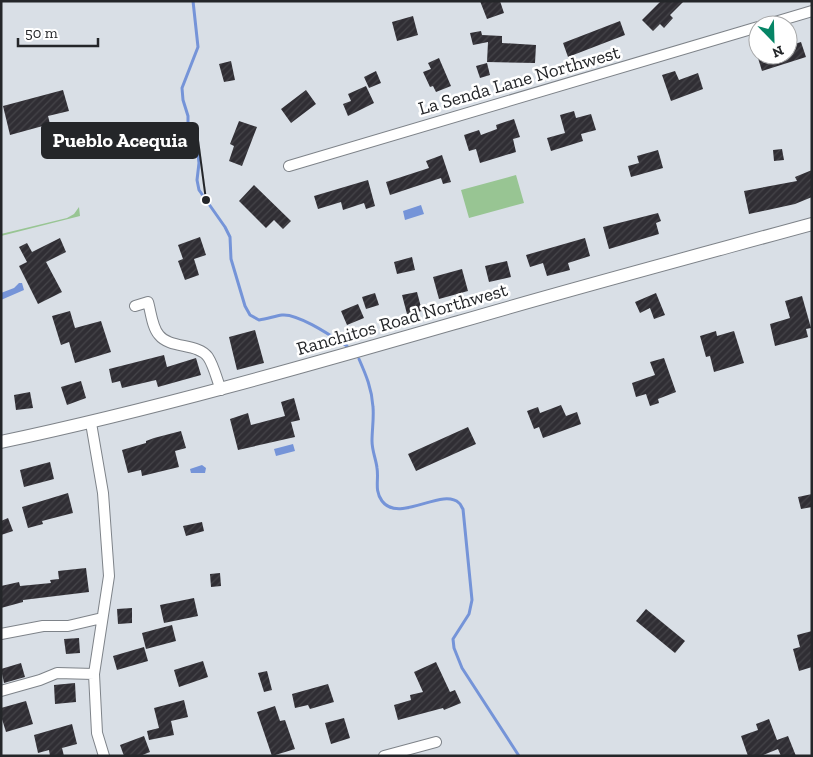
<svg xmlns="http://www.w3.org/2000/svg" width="813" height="757" viewBox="0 0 813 757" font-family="'Zilla Slab',serif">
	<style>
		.grass { fill: #98c593 }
		.water { fill: #7594d8 }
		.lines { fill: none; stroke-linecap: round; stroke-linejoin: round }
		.stream { stroke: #7594d8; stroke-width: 3 }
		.building { fill: url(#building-hatch) }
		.minor-casing { stroke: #7e8389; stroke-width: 12 }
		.tertiary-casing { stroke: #7e8389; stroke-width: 14 }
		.minor { stroke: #fff; stroke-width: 10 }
		.tertiary { stroke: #fff; stroke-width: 12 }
		.labels { text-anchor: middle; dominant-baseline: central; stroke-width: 5; stroke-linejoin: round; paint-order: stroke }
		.street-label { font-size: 19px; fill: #242629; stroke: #fff }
		.leader { fill: none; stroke: #242629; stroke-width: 2 }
		.callout-dot { fill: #242629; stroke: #fff; stroke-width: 2 }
		.callout { fill: #242629; stroke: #242629; stroke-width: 2 }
		.callout-label { font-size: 20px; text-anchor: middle; font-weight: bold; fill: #fff }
	</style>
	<defs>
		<pattern id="building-hatch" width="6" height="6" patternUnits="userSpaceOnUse" patternTransform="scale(1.25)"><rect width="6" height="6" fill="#302e34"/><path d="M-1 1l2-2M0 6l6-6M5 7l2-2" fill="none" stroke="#454449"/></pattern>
	</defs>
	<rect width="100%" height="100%" fill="#d9dfe6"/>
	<path class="grass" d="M516 175 524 203 469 218 461 190Z
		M79 207 80 216 1 236V234L67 218 74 214Z"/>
	<path class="water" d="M421 205 424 214 405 220 403 211Z
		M19 283H22L24 290 1 300V293L14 288Z
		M293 444 295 451 276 456 274 449Z
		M202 465 206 468 205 473H191L190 469Z"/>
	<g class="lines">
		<path class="stream" d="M193 1 198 47 182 88 183 100 188 116V128L198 154 199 163 197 180 199 190 225 227 230 237 231 259 245 306 250 315 259 320C267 319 275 316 282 315 298 313 333 337 347 346
			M359 359C366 375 372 389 373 407 374 418 372 430 372 441 372 451 376 459 377 468 379 480 374 490 382 501 399 524 442 487 459 503 461 504 461 507 463 509L472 600 469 614 453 639 454 648 462 668 519 756"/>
	</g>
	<path class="building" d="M480 1H500L504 13 487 19Z
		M661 1H684L670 15 673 18 664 28 660 24 653 31 642 20Z
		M413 16 418 35 397 41 392 22Z
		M620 21 625 35 568 57 563 43Z
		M481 31 482 35 502 36V43L536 45 535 63 487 62 488 42 473 45 470 33Z
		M801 42 806 57 762 71 757 55H788V46Z
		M439 58 451 86 436 92 433 86 430 87 423 72 431 69 428 63Z
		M231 61 235 80 224 82 219 64Z
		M487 63 490 75 480 78 476 66Z
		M376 71 381 83 369 88 364 77Z
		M675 71 679 80 698 73 703 89 671 101 662 75Z
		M366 86 374 103 348 116 343 104 351 101 348 94Z
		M63 90 69 111 48 116 50 124 10 135 3 106Z
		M306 90 316 104 291 123 281 109Z
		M574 111 576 118 591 114 596 130 581 134 583 141 551 151 547 138 565 133 560 115Z
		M514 119 520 137 513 139 516 152 480 163 476 149 469 151 464 135 479 130 481 135 497 129 496 125Z
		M239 121 257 127 242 166 229 161 234 146 230 144Z
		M782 149 784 160 774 161 773 150Z
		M658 150 663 168 631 177 628 166 639 163 637 156Z
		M442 155 451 182 443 184 441 178 390 195 386 182 429 168 426 161Z
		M812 170V197L795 204 749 214 744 191 797 181 795 177Z
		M368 180 375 206 366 209 364 203 343 210 341 202 318 209 314 196Z
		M254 185 291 221 283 229 274 220 266 228 239 201Z
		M658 213 661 221 656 223 659 234 609 249 603 227Z
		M200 237 206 255 194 259 199 275 185 280 178 261 183 259 178 245Z
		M60 238 66 252 46 262 62 292 38 304 19 266 27 262 19 247 27 243 32 252Z
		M585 238 590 256 568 263 570 270 547 276 543 263 530 267 526 255Z
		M412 257 415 270 397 274 394 262Z
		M507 261 511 277 489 282 485 266Z
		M462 269 468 291 439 299 433 277Z
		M417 292 422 311 407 314 402 295Z
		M375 293 379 305 366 309 362 297Z
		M656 293 665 315 654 319 650 308 640 313 635 302Z
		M802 296 811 328 806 329 808 337 775 346 770 324 790 318 785 301Z
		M358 304 364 318 347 325 341 311Z
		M70 311 75 328 101 321 111 352 75 363 69 342 61 345 52 316Z
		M255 330 264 363 237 370 229 337Z
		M716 331 717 336 734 331 744 363 714 372 710 356 706 357 700 336Z
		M164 355 167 367 196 358 201 375 158 387 156 380 122 388 120 381 112 383 109 369Z
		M664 358 676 392 658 399 659 403 650 406 646 394 636 397 632 383 655 375 650 362Z
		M81 381 86 398 67 405 61 387Z
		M30 392 33 408 16 410 14 395Z
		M294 398 300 420 291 422 295 437 238 450 230 419 248 413 251 425 285 416 281 402Z
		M561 405 566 416 577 412 581 424 543 438 539 427 534 429 527 411 538 407 540 413Z
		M468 427 476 444 416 471 408 454Z
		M181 431 186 448 175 451 179 467 142 476 141 470 128 473 122 450 146 443V441L154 438Z
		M50 462 54 479 24 487 20 470Z
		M68 493 73 513 42 521 43 524 28 528 22 507Z
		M812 494V507L801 509 798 497Z
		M8 518 13 531 1 535V521Z
		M202 522 204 531 186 536 183 526Z
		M86 568 89 592 23 600V602L1 608V586L19 582 20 586 51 583 50 580 59 579 58 571Z
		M220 573 221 586 211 587 210 574Z
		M194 598 198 616 164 623 160 605Z
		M132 608V623L118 624 117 609Z
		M646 609 685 641 675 653 636 621Z
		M172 625 176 641 146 649 142 633Z
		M812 631V667L799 671 793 649 800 647 797 635Z
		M79 638 80 653 66 654 64 639Z
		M144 647 148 661 117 670 113 656Z
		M203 661 208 677 179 687 174 670Z
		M436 662 450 692 455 690 461 703 444 710 443 708 398 720 394 705 411 700 410 695 423 692 414 672Z
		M21 663 25 677 4 683 1 669Z
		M267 671 272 690 264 692 258 673Z
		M75 683 76 702 55 704 54 685Z
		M328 684 334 702 310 709 308 705 295 708 292 694Z
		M184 700 188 717 171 721 174 735 149 740 147 731 159 728 154 708Z
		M26 701 33 724 6 732 1 716V708Z
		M275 706 280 721 285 720 295 749 272 756 257 712Z
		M344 718 350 738 331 744 325 723Z
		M769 719 777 740 788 736 796 756H781L778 749 761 756H748L741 736 758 730 756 724Z
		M72 724 77 744 62 748 64 756H50L49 750 38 753 34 735Z
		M144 736 150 752 140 756H124L120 745Z"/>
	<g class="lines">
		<g class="minor-casing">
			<path id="minor" d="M765 25 812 11
				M289 166 758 27
				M135 306 148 302C151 312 152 327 159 335 170 349 198 343 208 357 214 366 217 380 221 390
				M91 423 103 493 109 576 94 674 97 733 104 756
				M1 634 43 626H68L102 618
				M1 691 40 680 57 673 94 674
				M384 756 436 742"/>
		</g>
		<g class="tertiary-casing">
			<path id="tertiary" d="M1 442C157 409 309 365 462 321 578 287 695 256 812 224"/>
		</g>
		<use href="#minor" class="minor"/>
		<use href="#tertiary" class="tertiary"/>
	</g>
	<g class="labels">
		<g class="street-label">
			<text transform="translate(519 80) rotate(-16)">La Senda Lane Northwest</text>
			<text transform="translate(402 319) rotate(-16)">Ranchitos Road Northwest</text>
		</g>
	</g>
	<path class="leader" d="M206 200L198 140"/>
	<circle class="callout-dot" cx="206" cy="200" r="5"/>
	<rect class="callout" x="42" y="123" width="156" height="35" rx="5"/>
	<g class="callout-label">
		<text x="120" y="147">Pueblo Acequia</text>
	</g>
	<rect width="813" height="757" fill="none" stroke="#242629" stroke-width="5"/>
	<g transform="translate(773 40) rotate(157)"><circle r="24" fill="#ffffff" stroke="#a7a8a9"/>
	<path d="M0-4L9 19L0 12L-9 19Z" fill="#068566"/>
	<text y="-8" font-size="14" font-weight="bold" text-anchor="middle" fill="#242629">N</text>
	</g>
	<path d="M18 38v8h80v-8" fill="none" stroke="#242629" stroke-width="2.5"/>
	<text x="25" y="38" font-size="15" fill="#242629" stroke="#ffffff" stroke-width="4" paint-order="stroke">50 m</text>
</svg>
